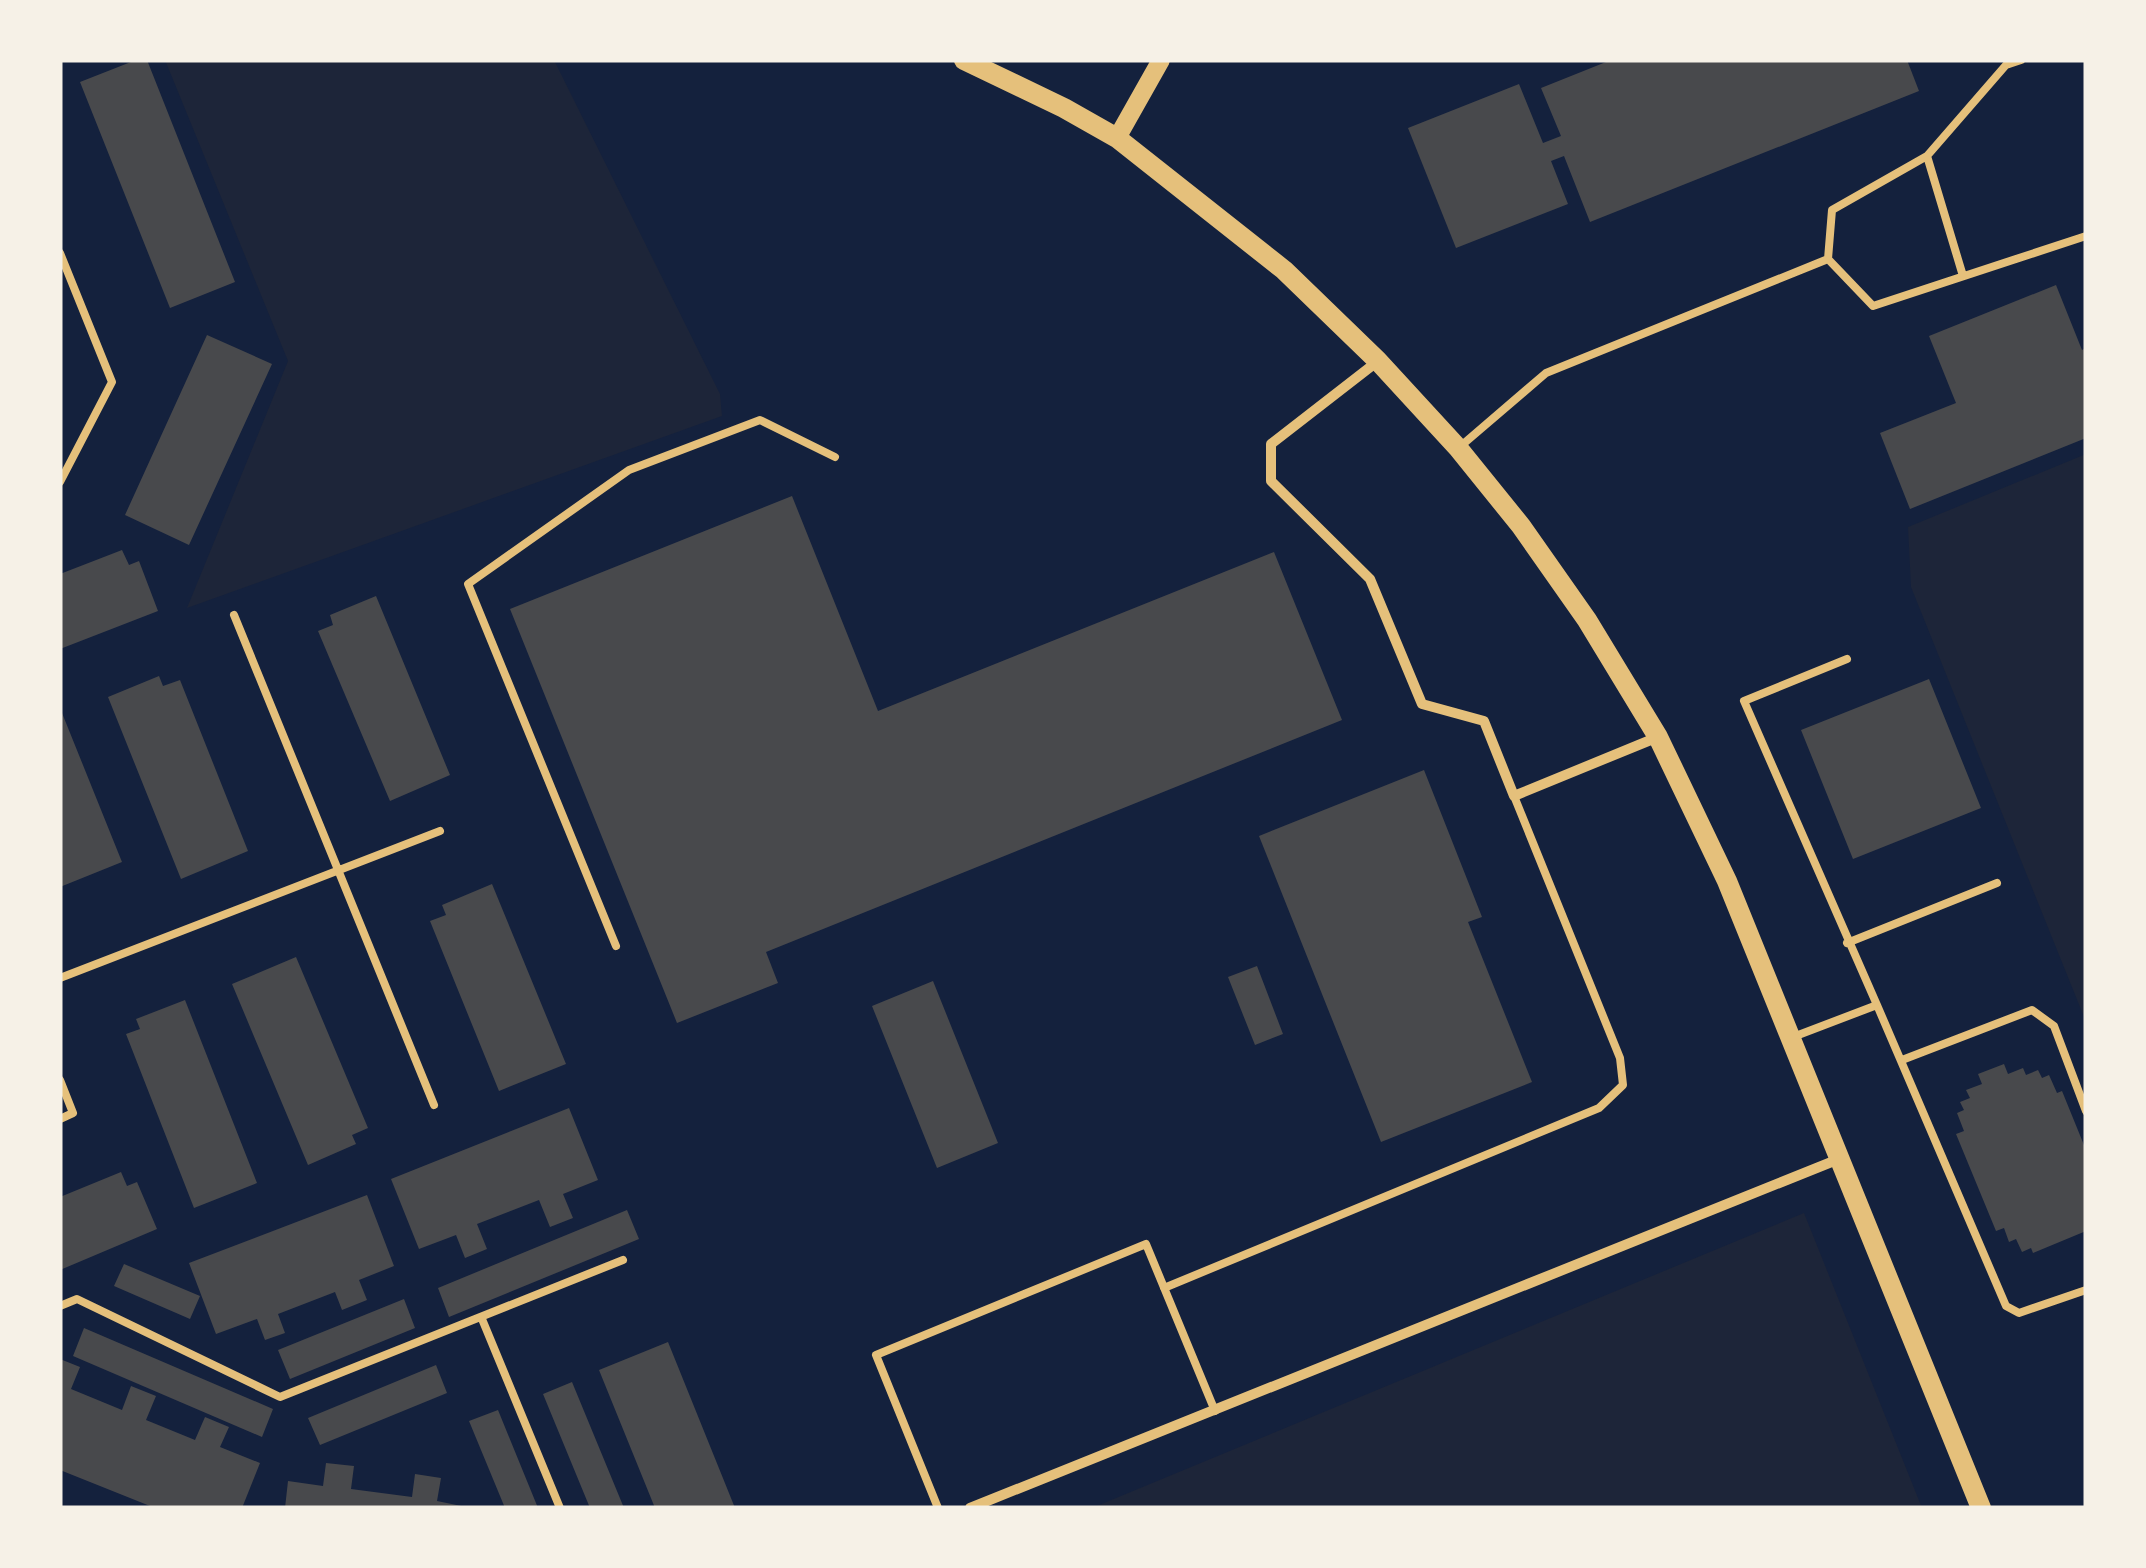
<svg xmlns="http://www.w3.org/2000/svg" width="2146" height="1568" viewBox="0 0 2146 1568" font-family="Jost,sans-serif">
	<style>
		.green { fill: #1d2539 }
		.building { fill: #48494c }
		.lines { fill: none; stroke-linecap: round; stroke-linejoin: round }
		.service { stroke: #e5c07b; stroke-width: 8 }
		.minor { stroke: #e5c07b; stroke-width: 10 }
		.tertiary { stroke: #e5c07b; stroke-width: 18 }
		.secondary { stroke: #e5c07b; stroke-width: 20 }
	</style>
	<rect width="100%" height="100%" fill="#14213d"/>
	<path class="green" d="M165 60H554L720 394 722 416 187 608 288 361Z
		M2086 454V1022L1911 587 1908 527Z
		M1804 1213 1922 1508H1092Z"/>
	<path class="building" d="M136 60H147L235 282 170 308 80 82Z
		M1611 60H1907L1919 91 1590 222 1564 156 1551 161 1568 204 1456 248 1408 128 1519 84 1543 143 1561 136 1541 88Z
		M2056 285 2082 350 2086 348V438L1910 509 1880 433 1956 403 1929 336Z
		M207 335 272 364 189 545 125 515Z
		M792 496 878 711 1274 552 1342 720 766 952 778 983 677 1023 510 609Z
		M122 550 129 565 139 561 158 611 60 649V574Z
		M376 596 450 775 390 801 318 631 333 625 330 615Z
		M159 676 163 686 180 680 248 851 181 879 108 697Z
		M1929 679 1981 808 1853 859 1801 730Z
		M60 708 122 862 60 887Z
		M1424 770 1482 917 1468 922 1532 1082 1381 1142 1259 836Z
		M492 884 566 1064 499 1091 430 921 446 915 442 905Z
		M296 957 368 1128 352 1135 356 1144 308 1165 232 984Z
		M1257 966 1283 1034 1255 1045 1228 977Z
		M933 981 998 1143 937 1168 872 1006Z
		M185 1000 257 1183 194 1208 126 1034 140 1029 136 1019Z
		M2004 1064 2008 1074 2023 1068 2026 1075 2038 1070 2042 1078 2049 1075 2057 1093 2062 1091 2086 1150V1231L2033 1253 2031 1248 2022 1252 2016 1239 2009 1242 2004 1228 1996 1231 1956 1134 1964 1131 1957 1113 1964 1110 1960 1102 1970 1098 1966 1090 1982 1084 1978 1074Z
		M569 1108 598 1180 563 1194 573 1218 550 1227 539 1200 477 1224 487 1249 465 1258 456 1235 419 1249 391 1179Z
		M121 1172 127 1186 137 1182 157 1229 60 1270V1197Z
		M367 1195 394 1266 359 1280 367 1300 342 1310 335 1292 278 1314 285 1333 265 1340 257 1319 216 1334 189 1263Z
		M627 1210 639 1239 449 1317 438 1288Z
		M124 1264 200 1296 190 1319 114 1286Z
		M404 1299 415 1328 290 1379 278 1350Z
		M84 1328 273 1409 262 1437 73 1356Z
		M668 1342 735 1508H655L599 1370Z
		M60 1359 80 1367 71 1389 122 1410 131 1386 156 1396 146 1420 195 1440 205 1417 229 1427 220 1447 260 1463 242 1508H155L60 1470Z
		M436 1365 447 1393 320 1445 308 1418Z
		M572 1382 624 1508H590L543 1394Z
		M498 1410 538 1508H505L469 1421Z
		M326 1463 354 1466 351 1489 412 1497 415 1474 441 1478 437 1501 471 1508H285L288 1481 323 1486Z"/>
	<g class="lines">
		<path class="service" d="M2021 60 2006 65 1927 156 1832 210 1828 259 1873 306 2086 236
			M1927 156 1963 276
			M60 253 112 382 60 482
			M1462 445 1546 373 1828 259
			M234 615 434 1105
			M1847 943 1997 883
			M616 946 468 584 629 470 760 420 835 457
			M60 978 440 831
			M1877 1005 2006 1306 2019 1313 2086 1290
			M1793 1037 1877 1005 1744 701 1847 659
			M1902 1060 2032 1010 2054 1026 2086 1111
			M60 1080 73 1113 60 1119
			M1164 1288 1599 1108 1623 1085 1620 1058 1514 796
			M60 1306 77 1299 280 1397 623 1260
			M482 1319 560 1508
			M938 1508 876 1355 1146 1244 1215 1411"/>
		<path class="minor" d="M1378 361 1271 444V481L1370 579 1422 704 1484 721 1514 796 1658 737
			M970 1508 1839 1159"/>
		<path class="tertiary" d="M1117 138 1161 60"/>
		<path class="secondary" d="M964 60 1064 108 1117 138 1284 270 1378 361 1458 448 1521 526 1587 620 1658 737 1727 881 1981 1508"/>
	</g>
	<rect width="2146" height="1568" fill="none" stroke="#f6f1e7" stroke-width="125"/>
</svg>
